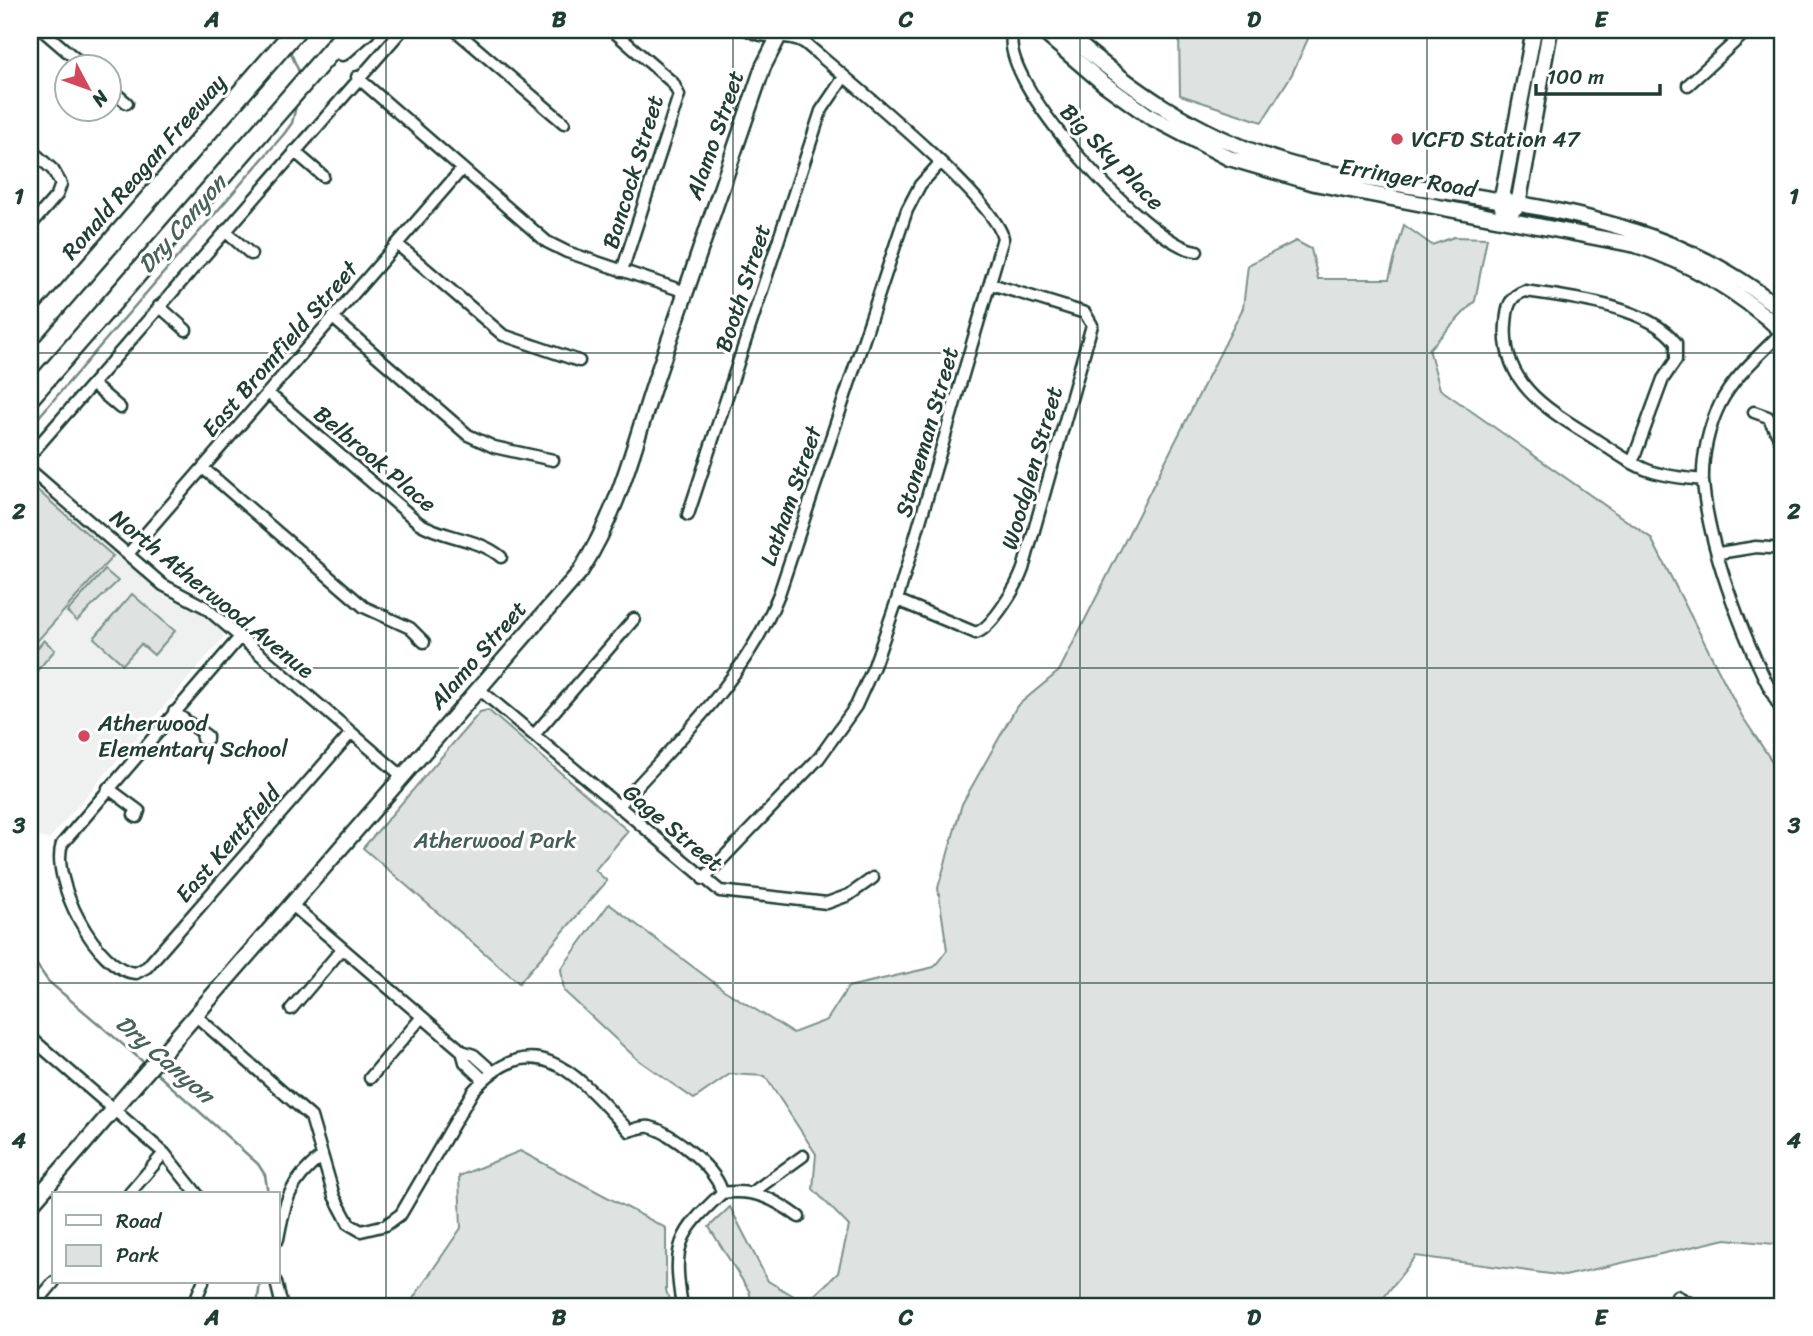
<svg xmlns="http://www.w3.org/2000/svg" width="1813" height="1336" viewBox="0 0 1813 1336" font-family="Sriracha,sans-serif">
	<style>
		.built { fill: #eef1f0 }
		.green { fill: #dee3e2; stroke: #7e908b; stroke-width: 2 }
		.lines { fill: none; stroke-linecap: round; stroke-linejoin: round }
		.stream { stroke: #758883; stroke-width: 2.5 }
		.street-casing { stroke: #1f3d34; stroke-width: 15 }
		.secondary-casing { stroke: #1f3d34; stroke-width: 19 }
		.highway-casing { stroke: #1f3d34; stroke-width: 23 }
		.street { stroke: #fff; stroke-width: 10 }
		.secondary { stroke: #fff; stroke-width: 14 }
		.highway { stroke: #fff; stroke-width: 18 }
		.grid { fill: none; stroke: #1f3d34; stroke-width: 2; stroke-opacity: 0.55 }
		.poi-dot { fill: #d1495b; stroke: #fff; stroke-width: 2.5 }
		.labels { text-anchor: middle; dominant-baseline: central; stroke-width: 6; stroke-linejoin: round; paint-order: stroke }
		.street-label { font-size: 23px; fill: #1f3d34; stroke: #fff }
		.poi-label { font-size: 23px; fill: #1f3d34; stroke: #fff; text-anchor: start }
		.park-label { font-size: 23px; fill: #455e57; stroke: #fff }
		.water-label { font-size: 24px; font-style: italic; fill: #4a625b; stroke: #fff }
		.neatline { fill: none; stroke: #1f3d34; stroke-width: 2.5 }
		.grid-label { font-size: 23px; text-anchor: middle; font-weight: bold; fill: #1f3d34 }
	</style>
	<rect width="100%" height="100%" fill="#fff"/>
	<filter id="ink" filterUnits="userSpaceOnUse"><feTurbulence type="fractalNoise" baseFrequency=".0143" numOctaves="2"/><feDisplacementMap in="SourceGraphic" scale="14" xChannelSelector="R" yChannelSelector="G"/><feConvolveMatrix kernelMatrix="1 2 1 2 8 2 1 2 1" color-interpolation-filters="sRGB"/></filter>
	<g filter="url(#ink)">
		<path class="built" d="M30 481 166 597 198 612 222 632 224 637 49 839 30 835Z"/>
		<path class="green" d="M1179 30H1312L1292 74 1262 122 1180 95Z
			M1404 225 1432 245 1454 237 1487 238 1475 301 1429 349 1440 389 1651 538 1742 716 1783 778V1245L1726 1239 1565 1276 1416 1256 1377 1306H753L749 1291 709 1227 730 1207 768 1281 806 1303 838 1273 849 1226 813 1189 816 1154 765 1076 730 1074 694 1099 637 1059 564 991 561 969 609 904 724 990 793 1033 827 1020 848 987 934 967 947 950 938 888 962 804 1017 706 1059 671 1243 308 1248 265 1296 241 1311 249 1318 279H1389Z
			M36 489 113 556 31 648 30 496Z
			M105 570 118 581 77 621 67 612Z
			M132 594 175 631 154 655 141 644 123 664 94 638Z
			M44 640 55 650 35 673 30 668V657Z
			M488 710 628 831 595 870 607 881 519 983 363 848 480 712Z
			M520 1151 666 1228V1290L671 1306H408L461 1228 459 1176Z"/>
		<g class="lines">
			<path class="stream" d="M270 30 279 39
				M289 49 300 74
				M30 427 284 134 292 123 297 102
				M30 955 48 981 147 1065
				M154 1071 258 1164 265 1175 268 1194
				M257 1306 260 1282"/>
			<g class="street-casing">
				<path id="street" d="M42 30 84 66
					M455 30 564 123
					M612 30 673 83 679 95 622 271
					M1014 30C990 76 1151 248 1197 251
					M357 77 547 242 567 252 686 292
					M1688 85 1748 30
					M108 87 127 103
					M30 149 53 170 61 184 57 195 30 226
					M294 151 323 176
					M225 231 251 254
					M397 244 503 335 579 361
					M159 306 186 330
					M333 318 468 435 494 447 553 460
					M1783 331C1762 353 1734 376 1720 404 1709 426 1702 456 1703 481 1708 550 1749 654 1783 713
					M92 384 120 408
					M268 393 419 523C445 539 479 538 501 557
					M1754 412 1768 417 1783 445
					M30 455 402 30
					M1632 463 1663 379 1676 360V343C1649 306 1568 297 1525 291 1509 296 1507 308 1506 324 1501 385 1550 411 1595 439 1612 450 1630 464 1650 471 1667 477 1685 478 1703 480
					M203 468 364 607 410 628 424 642
					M30 470 163 585 205 607 402 776
					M688 515 821 111 844 77
					M1719 553 1756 547 1783 549
					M128 554 462 169
					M897 600 976 633C993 627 1017 586 1023 569L1092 325 1085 313 991 284
					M240 637 62 844C50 878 96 971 136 973L147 967 351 733
					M479 689 720 891 827 903 849 895 873 878
					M174 712 207 736V739H202
					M534 735 634 619
					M108 788 139 811 137 817 134 815
					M618 807C678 740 746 678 779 594L907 210 920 185 940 163
					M703 879 819 758 856 706 874 666 897 600 1003 238C995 199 842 75 805 43 788 32 765 41 748 30
					M291 904 462 1051 465 1062 483 1079
					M291 1009 342 949
					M195 1015 311 1117 334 1196 349 1224 361 1231 386 1225 401 1214 473 1091C537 1019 582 1081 629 1131 636 1129 643 1126 650 1127 672 1132 719 1171 722 1193 754 1189 773 1198 799 1217
					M30 1037 164 1153 197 1194
					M462 1051 474 1055 493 1072
					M370 1078 421 1018
					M753 1192 803 1156
					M129 1194 164 1153
					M278 1239C285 1201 289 1182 321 1157
					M276 1282 282 1306
					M1677 1296 1695 1306
					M195 1301 203 1282
					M34 1306 54 1282
					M682 1306C672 1245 678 1234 722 1193"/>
			</g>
			<g class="secondary-casing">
				<path id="secondary" d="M1041 30 1103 83 1149 116 1229 158 1314 183 1636 245C1692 263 1740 292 1783 332
					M1062 30C1132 90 1194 134 1283 162 1315 172 1348 176 1381 181 1522 206 1671 215 1783 312
					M1513 210 1518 205 1550 30
					M1503 211 1501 203 1534 30
					M30 1206 580 572C622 505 634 443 659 370 693 269 728 168 763 67L782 30"/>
			</g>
			<g class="highway-casing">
				<path id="highway" d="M342 51 366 30
					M30 336 296 30
					M30 397 349 30"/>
			</g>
			<use href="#street" class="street"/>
			<use href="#secondary" class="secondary"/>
			<use href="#highway" class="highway"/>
		</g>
	</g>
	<path class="grid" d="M386 30V1306M733 30V1306M1080 30V1306M1427 30V1306M30 353H1783M30 668H1783M30 983H1783"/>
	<g class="poi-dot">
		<circle cx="1397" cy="139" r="7"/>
		<circle cx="84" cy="736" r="7"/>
	</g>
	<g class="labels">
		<g class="street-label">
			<text transform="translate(715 135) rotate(-71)">Alamo Street</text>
			<text transform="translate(1112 157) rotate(46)">Big Sky Place</text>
			<text transform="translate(144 167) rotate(-49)">Ronald Reagan Freeway</text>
			<text transform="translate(633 172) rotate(-73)">Bancock Street</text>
			<text transform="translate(1408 178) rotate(10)">Erringer Road</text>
			<text transform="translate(743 288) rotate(-72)">Booth Street</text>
			<text transform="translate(280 349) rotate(-49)">East Bromfield Street</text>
			<text transform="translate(927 432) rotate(-74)">Stoneman Street</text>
			<text transform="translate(375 459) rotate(40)">Belbrook Place</text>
			<text transform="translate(1032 468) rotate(-74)">Woodglen Street</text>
			<text transform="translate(791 496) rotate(-71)">Latham Street</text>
			<text transform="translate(212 594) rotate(39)">North Atherwood Avenue</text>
			<text transform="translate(478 655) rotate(-49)">Alamo Street</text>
			<text transform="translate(673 828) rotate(40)">Gage Street</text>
			<text transform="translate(228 844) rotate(-49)">East Kentfield</text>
		</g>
		<g class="poi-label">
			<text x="1411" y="139">VCFD Station 47</text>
			<text x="98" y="723">Atherwood<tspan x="98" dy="26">Elementary School</tspan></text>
		</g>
		<g class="park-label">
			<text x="495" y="840">Atherwood Park</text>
		</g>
		<g class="water-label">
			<text transform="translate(182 224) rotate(-49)">Dry Canyon</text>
			<text transform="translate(165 1059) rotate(41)">Dry Canyon</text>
		</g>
	</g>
	<rect width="1813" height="1336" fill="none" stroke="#fff" stroke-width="77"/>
	<rect x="52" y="1192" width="228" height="91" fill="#ffffff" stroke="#a5b1ae" stroke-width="2"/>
	<rect x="66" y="1215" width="35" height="10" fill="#ffffff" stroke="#a5b1ae" stroke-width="2"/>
	<text x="116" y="1228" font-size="21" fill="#1f3d34">Road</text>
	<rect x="66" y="1245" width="35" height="21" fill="#dee3e2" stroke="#a5b1ae" stroke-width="2"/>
	<text x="116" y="1262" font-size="21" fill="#1f3d34">Park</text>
	<g transform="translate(88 88) rotate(131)"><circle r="33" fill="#ffffff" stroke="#a5b1ae" stroke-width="2"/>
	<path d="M0-5L12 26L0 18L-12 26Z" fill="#d1495b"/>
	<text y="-10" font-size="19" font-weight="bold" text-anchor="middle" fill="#1f3d34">N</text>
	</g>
	<path d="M1536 84v10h124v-10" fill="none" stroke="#1f3d34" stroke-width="3.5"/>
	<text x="1547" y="84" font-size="21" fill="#1f3d34" stroke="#ffffff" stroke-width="5" paint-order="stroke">100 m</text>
	<rect x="38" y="38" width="1736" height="1260" class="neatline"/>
	<g class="grid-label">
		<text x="212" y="27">A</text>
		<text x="559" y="27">B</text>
		<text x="906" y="27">C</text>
		<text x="1254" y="27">D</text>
		<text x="1601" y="27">E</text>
		<text x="19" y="204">1</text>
		<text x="1794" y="204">1</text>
		<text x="19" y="519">2</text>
		<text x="1794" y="519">2</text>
		<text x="19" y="833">3</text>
		<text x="1794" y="833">3</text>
		<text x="19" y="1148">4</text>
		<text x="1794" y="1148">4</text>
		<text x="212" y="1325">A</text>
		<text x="559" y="1325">B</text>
		<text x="906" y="1325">C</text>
		<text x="1254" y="1325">D</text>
		<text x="1601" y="1325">E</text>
	</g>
</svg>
